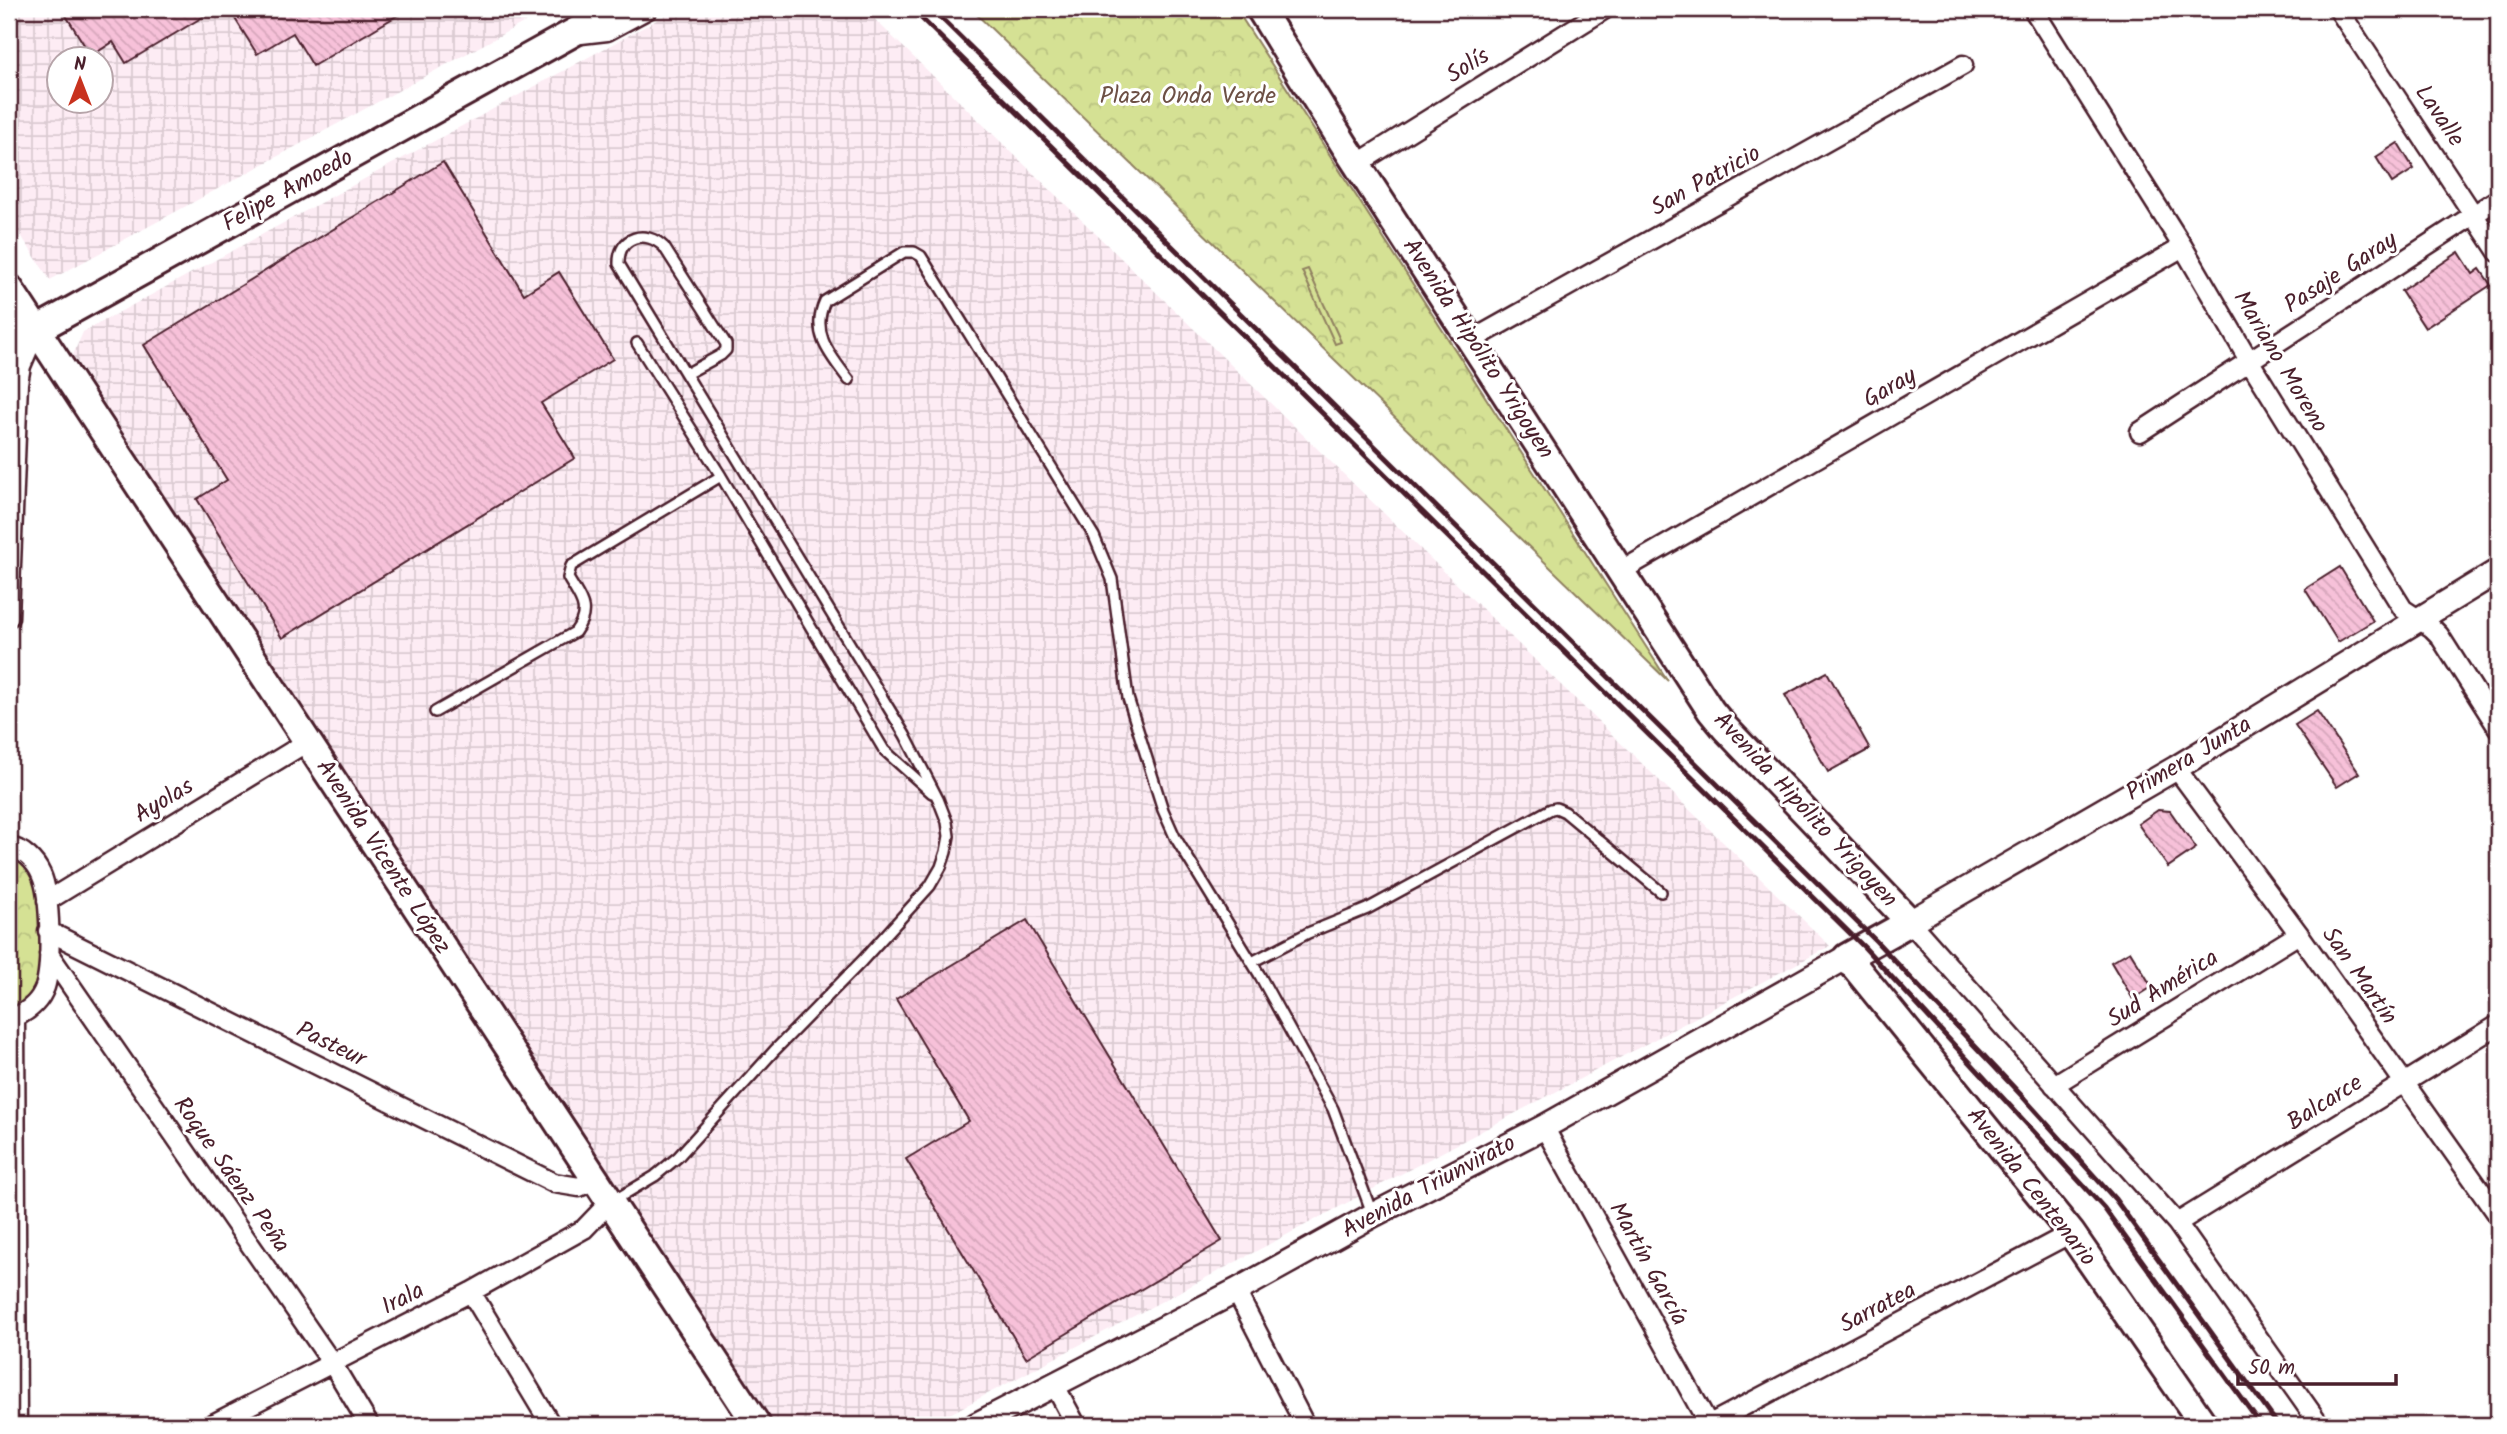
<svg xmlns="http://www.w3.org/2000/svg" width="2507" height="1434" viewBox="0 0 2507 1434" font-family="Kalam,sans-serif">
	<style>
		.industrial { fill: url(#industrial-grid); fill-rule: evenodd }
		.forest { fill: url(#forest-crowns); stroke: #908060; stroke-width: 2 }
		.garden { fill: #d5e194; stroke: #908060; stroke-width: 2 }
		.building { fill: url(#building-back-hatch); stroke: #4a1f2b; stroke-width: 2 }
		.lines { fill: none; stroke-linecap: round; stroke-linejoin: round }
		.service-casing { stroke: #4a1f2b; stroke-width: 14 }
		.minor-casing { stroke: #4a1f2b; stroke-width: 23 }
		.tertiary-casing { stroke: #4a1f2b; stroke-width: 28 }
		.secondary-casing { stroke: #4a1f2b; stroke-width: 32 }
		.service { stroke: #fff; stroke-width: 9 }
		.minor { stroke: #fff; stroke-width: 18 }
		.tertiary { stroke: #fff; stroke-width: 23 }
		.secondary { stroke: #fff; stroke-width: 26 }
		.rail { stroke: #4a1f2b; stroke-width: 5 }
		.labels { text-anchor: middle; dominant-baseline: central; stroke-width: 6; stroke-linejoin: round; paint-order: stroke }
		.street-label { font-size: 24px; fill: #4a1f2b; stroke: #fff }
		.park-label { font-size: 24px; fill: #6d5045; stroke: #fff }
	</style>
	<defs>
		<pattern id="industrial-grid" width="8" height="8" patternUnits="userSpaceOnUse" patternTransform="scale(1.75)"><rect width="8" height="8" fill="#fdecf4"/><path d="M0 4h8M4 0v8" fill="none" stroke="#dacad1"/></pattern>
		<pattern id="forest-crowns" width="20" height="18" patternUnits="userSpaceOnUse" patternTransform="scale(1.75)"><rect width="20" height="18" fill="#d5e194"/><path d="M2 6a3 3 0 1 1 6 0M12 15a3 3 0 1 1 6 0" fill="none" stroke="#b8c180"/></pattern>
		<pattern id="building-back-hatch" width="6" height="6" patternUnits="userSpaceOnUse" patternTransform="scale(1.75)"><rect width="6" height="6" fill="#f7c1d9"/><path d="M-1 5l2 2M0 0l6 6M5-1l2 2" fill="none" stroke="#d5a5ba"/></pattern>
	</defs>
	<rect width="100%" height="100%" fill="#fff"/>
	<filter id="ink" filterUnits="userSpaceOnUse"><feTurbulence type="fractalNoise" baseFrequency=".0143" numOctaves="2"/><feDisplacementMap in="SourceGraphic" scale="14" xChannelSelector="R" yChannelSelector="G"/><feConvolveMatrix kernelMatrix="1 2 1 2 8 2 1 2 1" color-interpolation-filters="sRGB"/></filter>
	<g filter="url(#ink)">
		<path class="industrial" d="M9 9H549L50 280 9 217ZM60 60H102V102H60Z
			M677 9H864L1830 946 929 1425H768L73 355 83 332Z"/>
		<path class="forest" d="M971 9H1236L1668 681Z
			M9 857C17 861 25 865 30 873 43 895 46 964 37 987 33 998 24 1004 15 1010L9 1008Z"/>
		<path class="garden" d="M1308 269 1341 342 1335 344 1302 271Z"/>
		<path class="building" d="M62 9H216L126 63 113 42 91 56Z
			M229 9H408L313 66 293 33 257 54Z
			M2398 143 2414 169 2392 183 2376 157Z
			M443 162 524 294 559 272 613 359 541 403 575 458 282 638 197 499 227 480 144 345Z
			M2459 252 2473 274 2480 269 2491 285 2425 328 2401 291Z
			M2340 567 2373 621 2338 642 2305 589Z
			M1827 672 1870 749 1828 772 1785 695Z
			M2317 711 2359 773 2337 787 2295 725Z
			M2158 810 2170 811 2196 848 2168 867 2138 824Z
			M1027 920 1222 1241 1026 1358 906 1159 969 1121 896 999Z
			M2130 951 2152 987 2133 999 2111 962Z"/>
		<g class="lines">
			<g class="service-casing">
				<path id="service" d="M637 343 721 476 884 750 932 793
					M849 380C830 355 810 333 825 301L904 252H914L921 256 1094 536 1112 579 1128 698 1163 810 1175 837 1259 974 1333 1109 1372 1213
					M435 712 575 632C592 609 580 599 568 578L571 566 721 476
					M1252 962 1308 933 1367 909 1551 809 1556 808 1565 812 1661 892
					M613 1201 655 1176 678 1157 774 1051 862 961 930 886 941 867 946 852 949 836 947 822 938 799 905 735 619 264C618 236 646 229 664 247L726 344V350L721 355 686 374"/>
			</g>
			<g class="minor-casing">
				<path id="minor" d="M2033 9 2183 247 2250 362 2403 609 2432 628 2439 635 2498 728
					M2338 9 2498 252
					M581 34 607 31 648 9
					M1357 164 1605 9
					M1472 340 1963 65
					M2140 432 2498 199
					M1621 571 2183 247
					M9 617 18 383 21 366 36 331
					M2176 768 2299 934 2498 1215
					M9 847C23 849 35 861 41 874 51 895 52 965 45 987 40 1001 29 1011 15 1017L9 1015
					M47 901 307 742
					M1910 922 2177 1223 2320 1425
					M48 931 554 1183 579 1187 594 1180
					M49 954 332 1363 369 1425
					M15 1017 17 1425
					M2054 1085 2299 934
					M1544 1127 1709 1425
					M2177 1223 2498 1025
					M1236 1291 1305 1425
					M471 1292 551 1425
					M1054 1384 1076 1425
					M211 1425 471 1292 584 1229 609 1203
					M1708 1425 2071 1233"/>
			</g>
			<g class="tertiary-casing">
				<path id="tertiary" d="M1910 922 2176 768 2498 571
					M976 1425 1236 1291 1373 1215 1544 1127 1847 957"/>
			</g>
			<g class="secondary-casing">
				<path id="secondary" d="M1260 9 1345 146 1711 711 1725 728 1910 922 1847 957 2071 1233 2204 1425
					M9 288 757 1425
					M9 345 616 9"/>
			</g>
			<use href="#service" class="service"/>
			<use href="#minor" class="minor"/>
			<use href="#tertiary" class="tertiary"/>
			<use href="#secondary" class="secondary"/>
			<path class="rail" d="M912 9 1865 948 2104 1208 2261 1425
				M932 9 1876 941 2022 1096 2115 1199 2278 1425"/>
		</g>
	</g>
	<g class="labels">
		<g class="street-label">
			<text transform="translate(1468 66) rotate(-32)">Solís</text>
			<text transform="translate(2439 116) rotate(56)">Lavalle</text>
			<text transform="translate(1706 181) rotate(-29)">San Patricio</text>
			<text transform="translate(288 191) rotate(-29)">Felipe Amoedo</text>
			<text transform="translate(2341 273) rotate(-33)">Pasaje Garay</text>
			<text transform="translate(1478 349) rotate(57)">Avenida Hipólito Yrigoyen</text>
			<text transform="translate(2280 362) rotate(59)">Mariano Moreno</text>
			<text transform="translate(1890 388) rotate(-30)">Garay</text>
			<text transform="translate(2189 759) rotate(-31)">Primera Junta</text>
			<text transform="translate(164 801) rotate(-31)">Ayolas</text>
			<text transform="translate(1805 810) rotate(47)">Avenida Hipólito Yrigoyen</text>
			<text transform="translate(383 857) rotate(57)">Avenida Vicente López</text>
			<text transform="translate(2359 976) rotate(55)">San Martín</text>
			<text transform="translate(2163 989) rotate(-32)">Sud América</text>
			<text transform="translate(331 1045) rotate(26)">Pasteur</text>
			<text transform="translate(2325 1103) rotate(-32)">Balcarce</text>
			<text transform="translate(231 1175) rotate(55)">Roque Sáenz Peña</text>
			<text transform="translate(1429 1187) rotate(-28)">Avenida Triunvirato</text>
			<text transform="translate(2031 1187) rotate(52)">Avenida Centenario</text>
			<text transform="translate(1648 1264) rotate(61)">Martín García</text>
			<text transform="translate(403 1299) rotate(-27)">Irala</text>
			<text transform="translate(1878 1308) rotate(-28)">Sarratea</text>
		</g>
		<g class="park-label">
			<text x="1188" y="96">Plaza Onda Verde</text>
		</g>
	</g>
	<rect width="2507" height="1434" fill="none" stroke="#fff" stroke-width="35"/>
	<rect x="18" y="18" width="2472" height="1399" fill="none" stroke="#4a1f2b" stroke-width="2.5" filter="url(#ink)"/>
	<g transform="translate(80 80)"><circle r="33" fill="#ffffff" stroke="#b7a5aa" stroke-width="2"/>
	<path d="M0-5L12 26L0 18L-12 26Z" fill="#c8321e"/>
	<text y="-10" font-size="19" font-weight="bold" text-anchor="middle" fill="#4a1f2b">N</text>
	</g>
	<path d="M2238 1374v10h158v-10" fill="none" stroke="#4a1f2b" stroke-width="3.5"/>
	<text x="2248" y="1374" font-size="21" fill="#4a1f2b" stroke="#ffffff" stroke-width="5" paint-order="stroke">50 m</text>
</svg>
